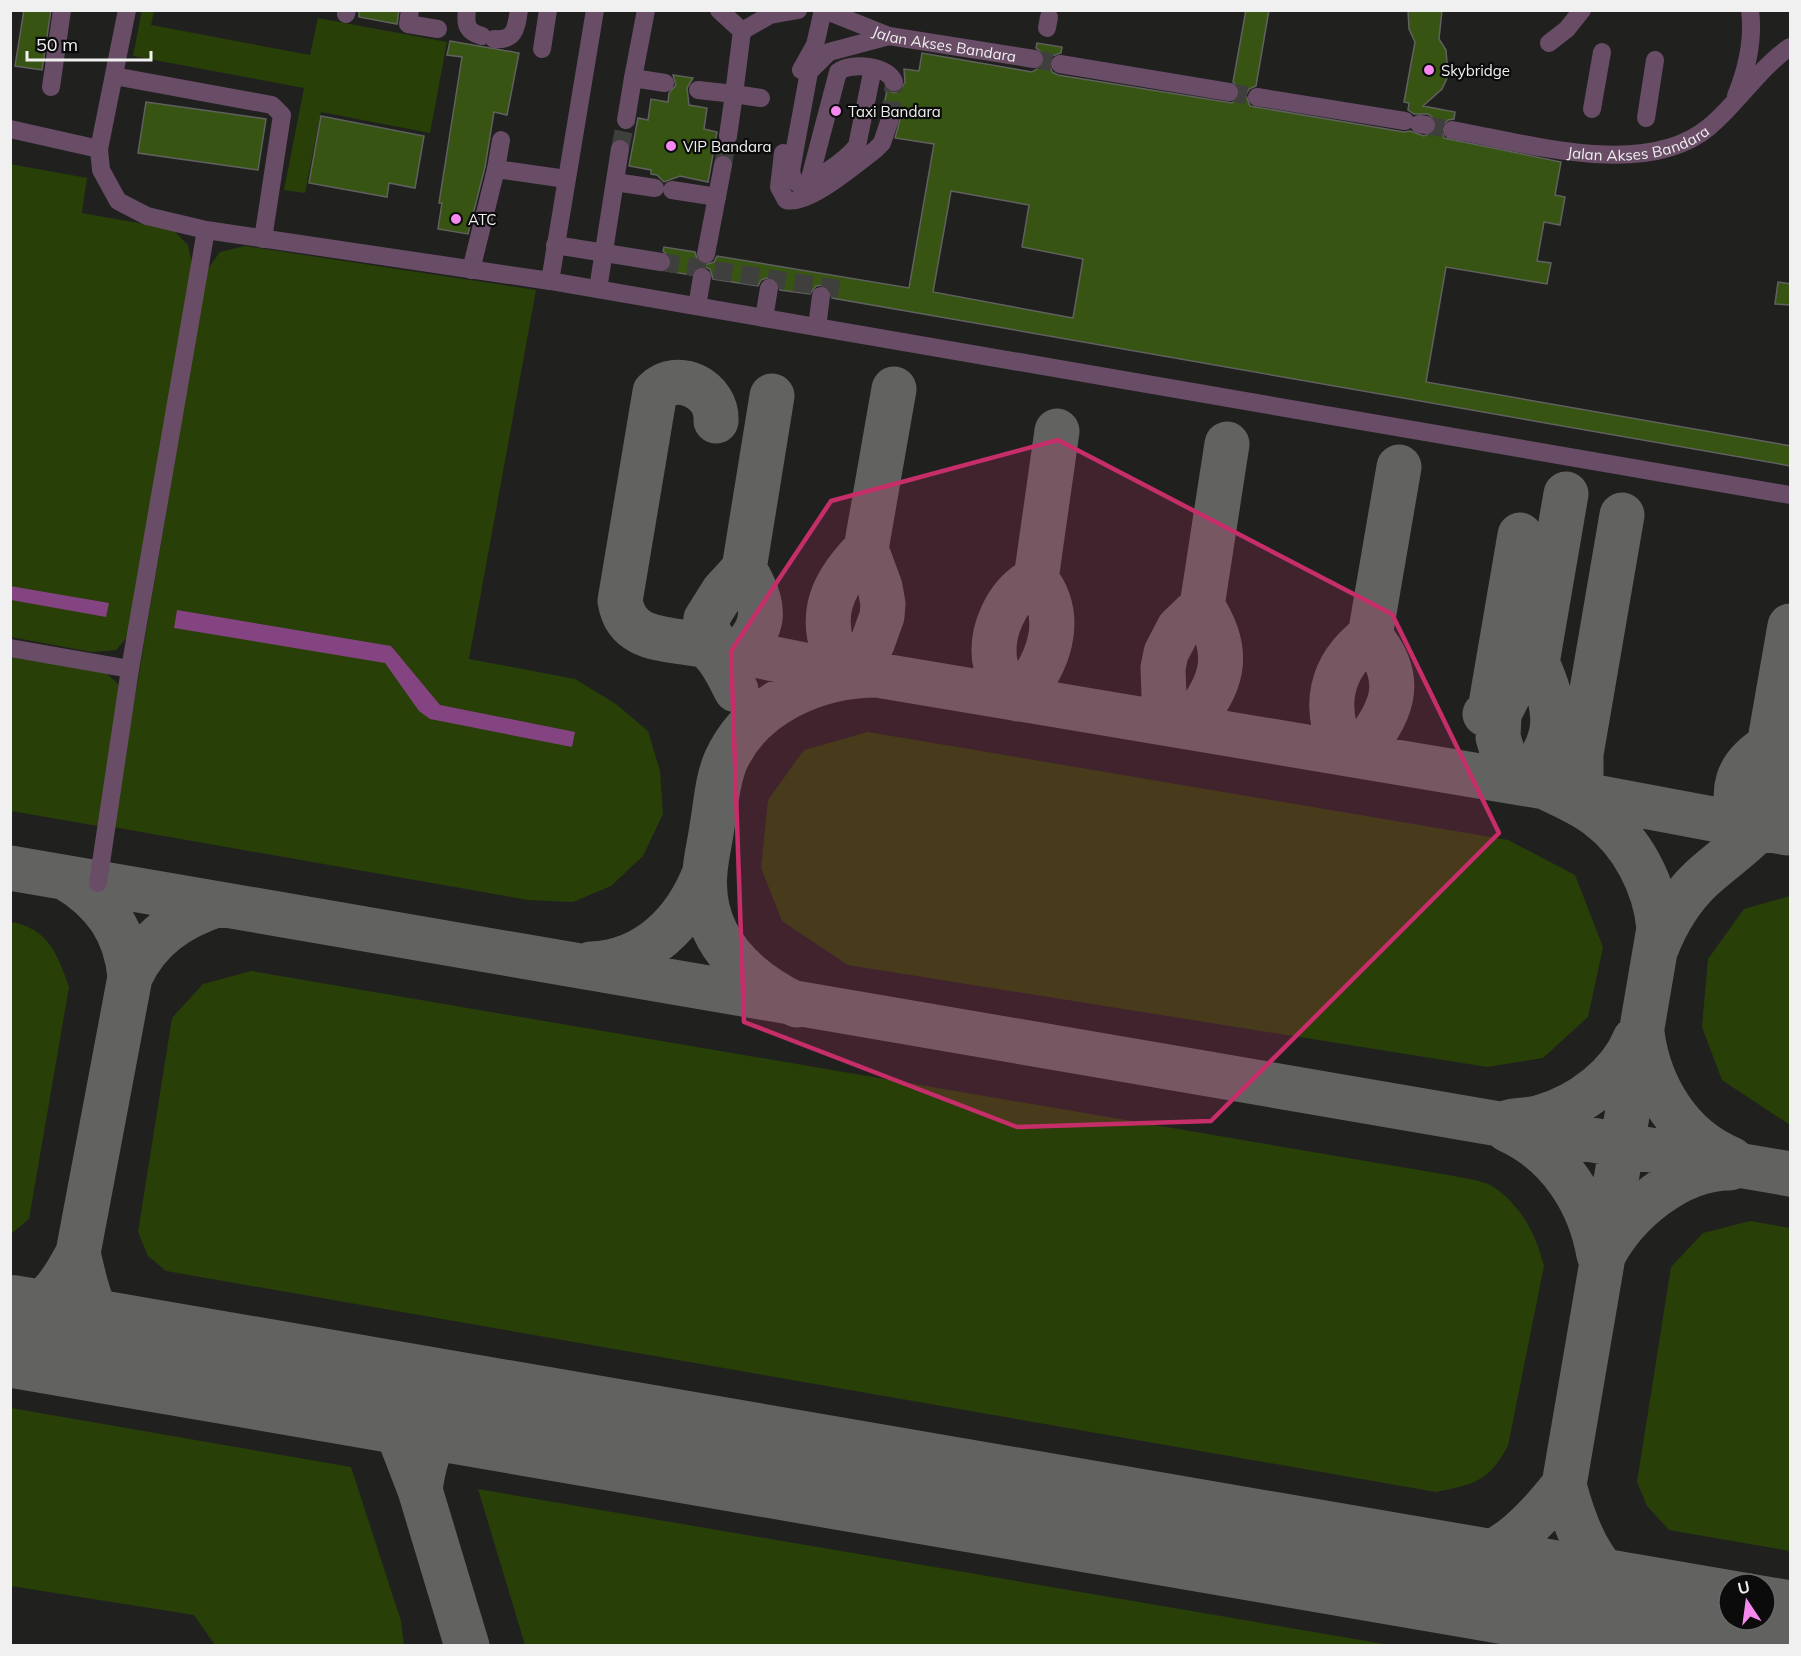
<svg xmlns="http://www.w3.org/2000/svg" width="1801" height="1656" viewBox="0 0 1801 1656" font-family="Mulish,sans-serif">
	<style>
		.green { fill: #283f08 }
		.water { fill: #844381 }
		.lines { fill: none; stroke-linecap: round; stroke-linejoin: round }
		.taxiway { stroke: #626261; stroke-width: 45 }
		.runway { stroke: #626261; stroke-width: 112 }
		.building { fill: #375412; stroke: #60615f; stroke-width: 1.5; fill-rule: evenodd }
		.minor-tunnel { stroke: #3f403e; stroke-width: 18; stroke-dasharray: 18 9; stroke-linecap: butt }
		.minor { stroke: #694d67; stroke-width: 18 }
		.marked { fill: #c62e6a; fill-opacity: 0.2; stroke: #c62e6a; stroke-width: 4.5; stroke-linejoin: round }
		.poi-dot { fill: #f589ef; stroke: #0a0b0a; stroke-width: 2 }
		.labels { text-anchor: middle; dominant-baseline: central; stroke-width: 4.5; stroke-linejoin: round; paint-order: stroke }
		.street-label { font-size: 15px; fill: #eff0ef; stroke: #0a0b0a }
		.poi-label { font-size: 15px; fill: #eff0ef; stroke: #0a0b0a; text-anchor: start }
	</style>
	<rect width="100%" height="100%" fill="#20211f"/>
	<path class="green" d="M142 10 154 11 151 25 310 55 318 18 447 42 430 133 321 112 305 193 284 190 304 88 133 56Z
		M10 164 87 178 82 213 172 229 188 245 192 264 130 634 116 650 92 652 11 637Z
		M245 246 536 290 469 659 575 679 616 704 648 731 660 771 663 814 643 856 611 886 573 902 528 900 113 827 207 270 220 252Z
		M10 656 105 672 118 684 123 697 98 826 11 811Z
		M868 732 1508 840 1575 875 1603 947 1588 1017 1543 1058 1487 1067 848 965 782 921 761 868 768 800 804 750Z
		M1790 896V1125L1722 1080 1702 1027 1708 959 1744 909Z
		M11 922C48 928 58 955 69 987L29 1219 11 1234Z
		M251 971 1454 1176C1465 1179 1485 1180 1495 1188 1522 1207 1536 1235 1544 1266L1508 1446C1488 1482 1475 1484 1436 1492L166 1271 148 1256 138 1232 172 1018 203 984Z
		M1750 1221 1790 1228V1551L1669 1530 1647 1506 1637 1482 1671 1267 1703 1233Z
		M11 1408 351 1467 401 1621 404 1645H215L194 1615 11 1586Z
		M478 1489 1390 1645H525Z"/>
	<path class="water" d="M10 586 109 603 106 617 11 600Z
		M177 610 391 646 440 705 575 732 572 747 430 719 419 711 385 663 174 628Z"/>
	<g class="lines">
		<path class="taxiway" d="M716 421C718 390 678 369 655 392L620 601C626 638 658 638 689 643 695 644 702 644 707 647 720 656 729 676 736 690
			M866 549C827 588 816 622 843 673L872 644 882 616 883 604 880 587 866 549 894 389
			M705 645 849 674
			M726 662C766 634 770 610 744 569
			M729 669 709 633 706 619 723 592 744 569 772 396
			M1009 697C1004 687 999 678 996 667 988 634 1006 594 1036 579L1057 431
			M1018 699C1048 665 1067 619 1036 579
			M1485 714 1490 710 1520 535
			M1175 725 1164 696 1163 668 1166 653 1179 628 1202 606 1227 444
			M1187 727C1222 687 1234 654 1202 606
			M1344 753C1322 708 1329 667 1370 636L1399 467
			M1358 755C1390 714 1409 682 1370 636
			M1511 781 1498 737 1499 714 1512 688 1537 663 1566 494
			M1522 783C1560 743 1560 712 1537 663
			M1569 792 1787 833
			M1594 813 1581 785V754L1622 515
			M1743 825C1729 791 1736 766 1769 746
			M10 868 1790 1174
			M66 878C105 901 126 933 130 977
			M1656 949C1666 923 1680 899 1701 879 1742 841 1801 815 1769 746L1790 626
			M591 964C647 962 686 922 705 872
			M797 1005C744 979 699 937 705 872 706 857 710 842 712 827 716 805 717 780 726 760 752 703 818 675 877 675L1545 787C1563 796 1583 804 1598 816 1633 842 1655 886 1659 928L1564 1485C1580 1546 1597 1574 1648 1612
			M1642 1033C1649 1087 1680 1138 1731 1159
			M1509 1122C1519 1120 1531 1120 1541 1117 1580 1106 1620 1076 1635 1039
			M1508 1130C1559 1153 1590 1202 1599 1255
			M1603 1256C1626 1212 1678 1168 1730 1168
			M10 1319C49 1302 58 1291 78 1253
			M144 1354C135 1349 123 1345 115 1338 91 1317 85 1283 78 1253L130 977C148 938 179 917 219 904
			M333 1386 375 1405 400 1438 420 1490 467 1646
			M420 1490C429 1424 447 1418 509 1416
			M1415 1572C1430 1570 1448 1571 1462 1566 1508 1550 1535 1522 1564 1485"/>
		<path class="runway" d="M10 1331 1790 1637"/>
	</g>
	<path class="building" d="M24 10H51L42 70 15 66Z
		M359 10H399L397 24 359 17Z
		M1246 10H1269L1256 86 1249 89 1246 95 1250 106 1404 132 1410 131 1424 136 1435 131 1436 120 1428 114H1414L1408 110 1409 103 1404 102 1415 42 1409 29 1408 10H1442L1439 39 1446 50 1448 76 1442 89 1423 106 1455 112 1454 119 1448 120 1441 127 1444 138 1561 162 1555 195 1565 197 1560 225 1544 222 1537 261 1551 263 1547 284 1446 267 1426 382 1791 446V466L832 298 831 291 823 285 816 286 810 294 780 290 777 280 770 277 761 280 758 286 713 279 710 269 703 266 694 269 691 275 667 271 672 264V259L663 251 664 247 695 252 698 262 704 265 714 262 717 256 909 288 934 144 895 138 901 116 894 109 883 110 887 90 894 93 900 91 905 82 904 69 919 71 922 53 1032 72 1042 66 1045 61 1044 54 1036 48 1037 43 1062 47 1061 53 1052 56 1049 63 1052 72 1058 75 1232 103 1240 93 1239 88 1233 82ZM951 191 1029 205 1022 247 1083 259 1073 318 933 292Z
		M450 41 519 53 507 115 494 112 485 167 468 234 438 229 442 203H439L462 57 447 55Z
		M673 75 693 78 687 88 689 105 707 108 704 129 717 132 708 182 680 176 664 182 657 175 651 174V170L629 166 638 118 648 120 651 99 668 102 669 93 676 85Z
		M146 102 266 119 258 170 138 153Z
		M321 116 424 136 415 188 389 183 387 197 309 183Z
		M1778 282 1791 284V305L1775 304Z"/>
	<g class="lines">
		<path class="minor-tunnel" d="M1034 59 1060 64
			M1229 92 1257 97
			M890 119 894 82
			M1426 125 1452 130
			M620 149 626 120
			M723 165 728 136
			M661 262 839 289"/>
		<g class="minor">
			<path d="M127 10 99 149 101 170 118 201 147 216 206 230 550 281 595 10"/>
			<path d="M410 10 408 24 438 29"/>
			<path d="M467 10C465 25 467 32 482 36"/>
			<path d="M646 10 633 78 665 83"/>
			<path id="s1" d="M824 10 889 36 1034 59"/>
			<path d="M346 14 347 10"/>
			<path d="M1047 28 1049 17"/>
			<path d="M742 31 770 15 798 10"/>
			<path d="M494 39C515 41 516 29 519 10"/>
			<path d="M1549 43 1567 29 1582 10"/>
			<path d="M542 49 548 10"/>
			<path d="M1060 64 1229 92"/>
			<path d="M873 68 857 146C844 162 819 178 800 185L793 180 791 170 809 72 829 52 889 36"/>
			<path d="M801 70 815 45 823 10"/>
			<path d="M114 76 272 105 282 115 263 239"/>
			<path d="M51 87 62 10"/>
			<path d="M698 90 734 94 742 31 719 10"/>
			<path d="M1736 96C1747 69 1754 41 1750 10"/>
			<path d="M1257 97 1405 121"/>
			<path d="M1592 109 1602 52"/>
			<path d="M1646 118 1655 60"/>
			<path d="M626 120 633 78"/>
			<path d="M1419 124 1426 125"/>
			<path d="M10 129 99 149"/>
			<path id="s2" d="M1452 130C1526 143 1646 180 1709 127 1738 103 1759 68 1790 47"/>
			<path d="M728 136 734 94 761 98"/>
			<path d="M783 153 779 187 786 200C808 206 856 164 875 150L882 143 890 119"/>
			<path d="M496 169 501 140"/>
			<path d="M615 182 655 188"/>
			<path d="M809 182 838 72C851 62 888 65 894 82"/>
			<path d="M672 190 717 197"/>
			<path d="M555 245 661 262"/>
			<path d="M706 254 723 165"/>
			<path d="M471 270 496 169 566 179"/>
			<path d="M550 281 1790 495"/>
			<path d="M598 289 620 149"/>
			<path d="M697 306 702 277"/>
			<path d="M764 318 769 288"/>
			<path d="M817 327 821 296"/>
			<path d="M10 648 130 669"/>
			<path d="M98 883 130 669 206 230"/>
		</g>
	</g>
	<path class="marked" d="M1058 440 1392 614 1499 833 1211 1121 1017 1127 744 1022 731 651 831 501Z"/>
	<g class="poi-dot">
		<circle cx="1429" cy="70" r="6"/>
		<circle cx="836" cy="111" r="6"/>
		<circle cx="671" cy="146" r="6"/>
		<circle cx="456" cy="219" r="6"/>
	</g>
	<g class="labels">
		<g class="street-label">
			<text stroke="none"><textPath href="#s1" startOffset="126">Jalan Akses Bandara</textPath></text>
			<text stroke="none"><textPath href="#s2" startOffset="190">Jalan Akses Bandara</textPath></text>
		</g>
		<g class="poi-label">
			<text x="1441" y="70">Skybridge</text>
			<text x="848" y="111">Taxi Bandara</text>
			<text x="683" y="146">VIP Bandara</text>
			<text x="468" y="219">ATC</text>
		</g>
	</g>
	<rect width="1801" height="1656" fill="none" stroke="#eff0ef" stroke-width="24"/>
	<g transform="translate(1747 1602) rotate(347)"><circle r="28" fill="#0a0b0a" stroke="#666766" stroke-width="1.5"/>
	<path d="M0-4.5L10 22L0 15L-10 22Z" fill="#f589ef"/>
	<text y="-9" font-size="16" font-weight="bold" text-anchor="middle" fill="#eff0ef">U</text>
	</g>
	<path d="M27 51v9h124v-9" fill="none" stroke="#eff0ef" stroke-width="3"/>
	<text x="36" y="51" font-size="18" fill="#eff0ef" stroke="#0a0b0a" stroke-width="4.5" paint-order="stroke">50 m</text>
</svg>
